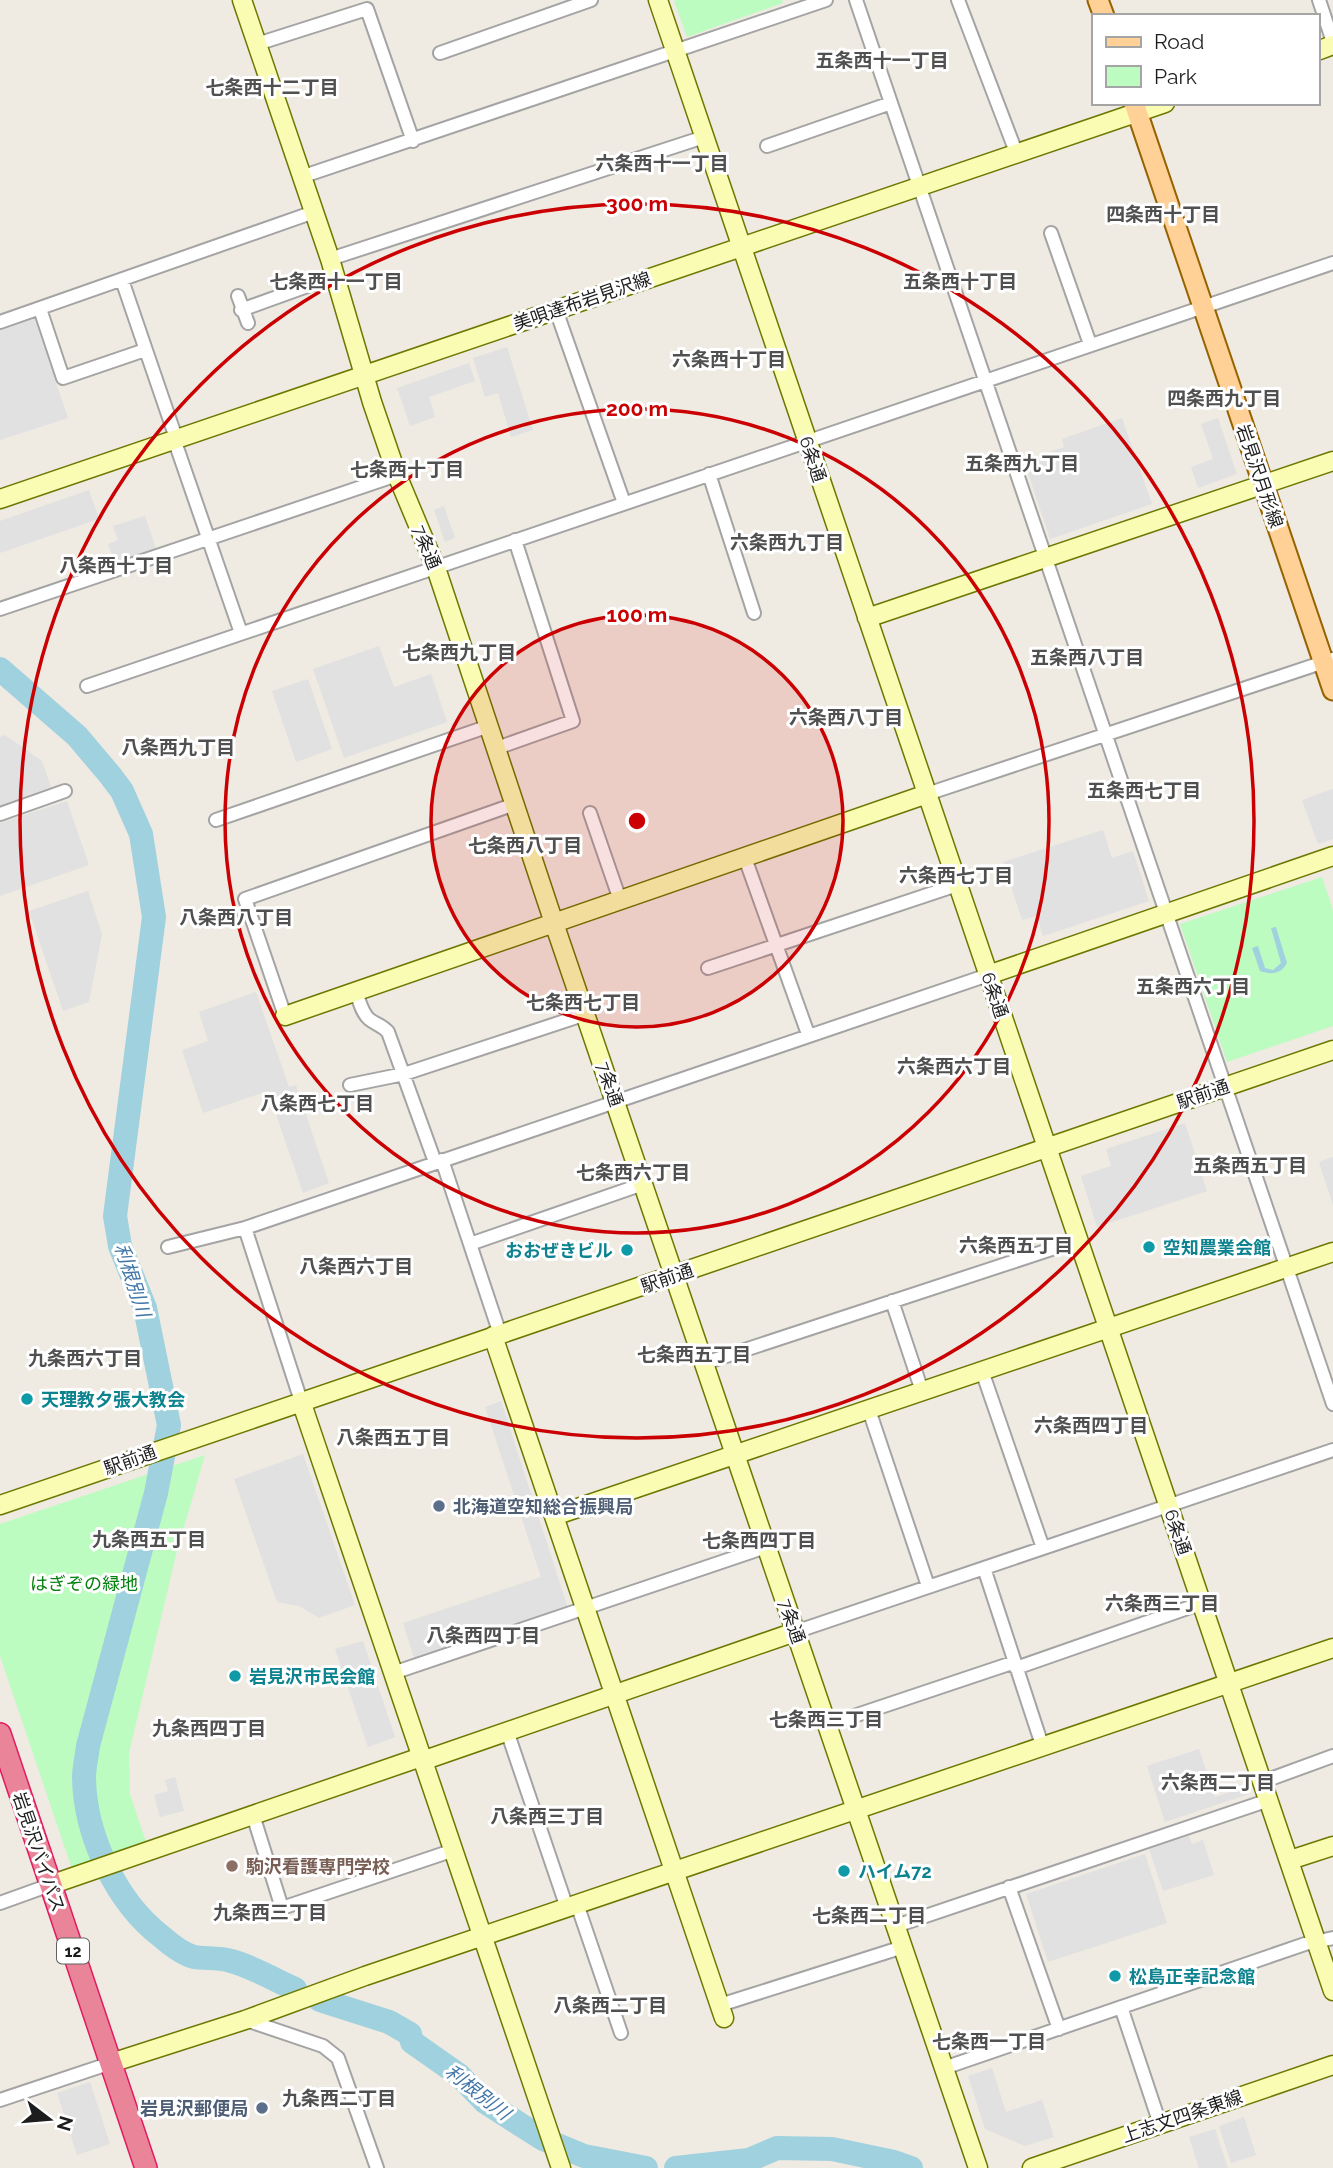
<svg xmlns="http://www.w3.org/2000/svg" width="1333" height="2168" viewBox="0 0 1333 2168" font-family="Raleway,'Noto Sans JP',sans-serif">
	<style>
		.park { fill: #bcfcc0 }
		.parking { fill: #e1e1e1 }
		.water { fill: #a0d1df }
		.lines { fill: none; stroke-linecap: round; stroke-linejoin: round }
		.river { stroke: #a0d1df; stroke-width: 24 }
		.street-casing { stroke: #a4a4a4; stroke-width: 16 }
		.secondary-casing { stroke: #6c7800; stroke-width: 21 }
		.primary-casing { stroke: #966300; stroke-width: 23 }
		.highway-casing { stroke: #e01b61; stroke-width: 24 }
		.street { stroke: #fff; stroke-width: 12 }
		.secondary { stroke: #f9fcb2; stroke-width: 18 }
		.primary { stroke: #ffd197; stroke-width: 19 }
		.highway { stroke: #ea8599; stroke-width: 21 }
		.ring { fill: none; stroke: #ca0002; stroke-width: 3.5 }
		.culture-dot { fill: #0f9aa8; stroke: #fff; stroke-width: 2.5 }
		.service-dot { fill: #5c6f8a; stroke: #fff; stroke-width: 2.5 }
		.education-dot { fill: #8d6e63; stroke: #fff; stroke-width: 2.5 }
		.labels { text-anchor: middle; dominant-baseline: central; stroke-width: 6; stroke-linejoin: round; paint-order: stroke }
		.shield { fill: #fff; stroke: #616161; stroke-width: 2 }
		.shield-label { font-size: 16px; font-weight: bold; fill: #1d1d1d }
		.street-label { font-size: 18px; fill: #1d1d1d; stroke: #fff }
		.culture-label { font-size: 18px; font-weight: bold; fill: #0d838f; stroke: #fff; text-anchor: start }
		.service-label { font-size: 18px; font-weight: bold; fill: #4e5e75; stroke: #fff; text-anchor: start }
		.park-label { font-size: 18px; fill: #06800f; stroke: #fff }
		.education-label { font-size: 18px; font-weight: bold; fill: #785e54; stroke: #fff; text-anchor: start }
		.neighbourhood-label { font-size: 19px; font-weight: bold; fill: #505050; stroke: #fff }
		.water-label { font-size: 19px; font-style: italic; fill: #4277a9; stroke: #fff }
		.centre { fill: #ca0002; stroke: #fff; stroke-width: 3.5 }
		.ring-label { font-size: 21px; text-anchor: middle; font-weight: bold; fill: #ca0002; stroke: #fff; stroke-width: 6; stroke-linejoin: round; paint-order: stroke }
	</style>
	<rect width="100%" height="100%" fill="#efeae2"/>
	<path class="park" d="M678 0H782L783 3 687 37 674 1Z
		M1322 877 1333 910V1026L1227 1062 1180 924Z
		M205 1455 176 1555 129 1753 130 1794 146 1842 72 1869 0 1656V1524Z"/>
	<path class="parking" d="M34 318 68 418 0 440V330Z
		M507 347 533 430 511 437 498 393 485 397 473 358Z
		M469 363 475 381 429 397 435 417 410 426 397 388Z
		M1122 418 1152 504 1050 539 1024 461 1064 447 1062 439Z
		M1218 418 1237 474 1198 488 1191 467 1213 459 1201 424Z
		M89 490 99 519 0 553V521Z
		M444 506 455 538 445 542 434 510Z
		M145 516 156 549 115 563 108 544 118 540 113 526Z
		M379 646 394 687 431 674 447 722 344 758 313 669Z
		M308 679 332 749 296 762 272 691Z
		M5 735 42 761 51 787 0 805V737Z
		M1333 789V839L1318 844 1302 800Z
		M67 801 89 865 0 896V823Z
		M1103 830 1112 858 1133 851 1149 901 1043 936 1037 916 1022 920 1003 862Z
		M88 891 102 934 89 1002 63 1011 29 911Z
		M256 992 289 1087 296 1085 329 1183 303 1193 268 1091 203 1113 182 1050 208 1041 199 1012Z
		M1185 1123 1207 1191 1097 1227 1081 1176 1111 1166 1106 1149Z
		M1333 1157V1205L1319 1162Z
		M501 1401 568 1608 414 1658 403 1623 541 1577 485 1407Z
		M303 1454 355 1605 319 1618 299 1606 277 1602 234 1479Z
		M363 1641 395 1737 368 1747 335 1649Z
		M1199 1749 1215 1797 1246 1787 1249 1794 1165 1822 1147 1766Z
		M175 1777 184 1811 160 1817 154 1795 168 1791 165 1780Z
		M1189 1836 1192 1844 1203 1840 1214 1875 1163 1891 1149 1849Z
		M1145 1854 1167 1923 1048 1962 1026 1894Z
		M992 2068 1006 2112 1042 2100 1054 2137 1025 2146 985 2129 968 2076Z
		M90 2082 110 2144 77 2155 57 2093Z
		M1244 2117 1256 2155 1231 2163 1219 2126Z
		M1215 2129 1228 2168H1199L1189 2137Z"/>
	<path class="water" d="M1276 927 1287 963C1281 974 1272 975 1260 971L1252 948 1258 946 1265 968 1273 970 1281 963 1271 928Z"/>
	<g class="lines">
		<path class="river" d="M0 669 77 736 110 775 122 791 141 834 154 917 115 1216 120 1246 145 1308 169 1425 156 1493 88 1746C87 1756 84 1767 84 1778 85 1835 116 1902 162 1937 170 1944 183 1954 194 1957 205 1959 218 1957 231 1961 251 1966 275 1980 295 1989
			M320 2000 389 2022 410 2034 412 2042 459 2075 485 2102 543 2139 584 2156 646 2168
			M676 2168 749 2160 777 2148 832 2149 894 2162 911 2168"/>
		<g class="street-casing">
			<path id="street" d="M856 0 1333 1404
				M958 0 1016 152
				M1319 0 1333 42
				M257 44 367 9 413 141
				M440 53 591 0
				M767 146 891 103
				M301 177 826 0
				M1051 233 1090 344
				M330 259 704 137
				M122 280 176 438
				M238 296 248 323
				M40 309 63 378 145 350
				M241 310 335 276
				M556 310 624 503
				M0 322 314 212
				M174 439 241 633
				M709 474 754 613
				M0 609 397 475
				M87 686 1333 263
				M497 748 573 721 515 540
				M927 794 1333 659
				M590 813 620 900
				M0 814 65 791
				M216 820 489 726
				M745 858 808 1034
				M708 968 957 885
				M356 992C359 1000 362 1013 369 1019 375 1024 382 1025 388 1032L435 1162
				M285 1016 245 899 515 804
				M350 1085 404 1074 586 1014
				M442 1160 500 1334
				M470 1244 643 1184
				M168 1247 245 1228
				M892 1301 922 1391
				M705 1363 1079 1240
				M982 1371 1043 1548
				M301 1401 245 1228 988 975
				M869 1410 928 1586
				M984 1568 1042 1745
				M795 1632 1333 1450
				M1016 1668 1202 1603
				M393 1673 766 1547
				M827 1725 1015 1662
				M507 1731 567 1908
				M1262 1782 1333 1756
				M253 1815 282 1908 454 1850
				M1009 1887 1059 2029
				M0 1903 50 1885
				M577 1904 621 2033
				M896 1926 1269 1800
				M720 2005 903 1947
				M1121 2007 1160 2124
				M246 2020 323 2046 338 2058 377 2168
				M944 2068 1305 1944 1333 1938
				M0 2100 111 2063"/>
		</g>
		<g class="secondary-casing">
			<path id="secondary" d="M242 0 330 259 372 402 397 475 436 568 554 923 978 2168
				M658 0 1333 1991
				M1317 51 1333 45
				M0 499 1165 103
				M867 618 1333 461
				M988 975 1333 856
				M285 1016 927 794
				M493 1336 724 2018
				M301 1401 561 2168
				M0 1505 1333 1050
				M554 1516 1333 1252
				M422 1761 795 1632
				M1290 1860 1333 1846
				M50 1885 421 1757
				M111 2063 245 2020 365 1976 1333 1648
				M1032 2168 1333 2065"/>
		</g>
		<g class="primary-casing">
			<path id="primary" d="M1098 0 1104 16
				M1134 103 1333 690"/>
		</g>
		<g class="highway-casing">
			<path id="highway" d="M0 1734 146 2168"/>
		</g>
		<use href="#street" class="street"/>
		<use href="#secondary" class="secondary"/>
		<use href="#primary" class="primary"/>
		<use href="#highway" class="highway"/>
	</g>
	<circle cx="637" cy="821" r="206" fill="#ca0002" fill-opacity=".12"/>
	<g class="ring">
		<circle cx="637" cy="821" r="206"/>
		<circle cx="637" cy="821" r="412"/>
		<circle cx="637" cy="821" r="617"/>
	</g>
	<g class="culture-dot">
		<circle cx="1149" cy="1247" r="7"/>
		<circle cx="627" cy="1250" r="7"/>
		<circle cx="27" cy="1399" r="7"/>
		<circle cx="235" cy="1676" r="7"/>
		<circle cx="844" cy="1871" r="7"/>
		<circle cx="1115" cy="1976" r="7"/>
	</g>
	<g class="service-dot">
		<circle cx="439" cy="1506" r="7"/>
		<circle cx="262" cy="2108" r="7"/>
	</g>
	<circle class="education-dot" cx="232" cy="1866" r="7"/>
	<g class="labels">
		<rect class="shield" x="57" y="1938.5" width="32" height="25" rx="5"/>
		<g class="shield-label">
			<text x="73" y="1951">12</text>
		</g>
		<g class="street-label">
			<text transform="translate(582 301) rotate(-19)">美唄達布岩見沢線</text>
			<text transform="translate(813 459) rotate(71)">6条通</text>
			<text transform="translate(1260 476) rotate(71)">岩見沢月形線</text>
			<text transform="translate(427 547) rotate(68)">7条通</text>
			<text transform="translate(995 995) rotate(71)">6条通</text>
			<text transform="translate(610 1084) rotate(71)">7条通</text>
			<text transform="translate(1203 1094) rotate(-19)">駅前通</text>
			<text transform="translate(667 1278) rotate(-19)">駅前通</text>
			<text transform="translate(130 1460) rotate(-20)">駅前通</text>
			<text transform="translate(1178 1532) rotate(71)">6条通</text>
			<text transform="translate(792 1621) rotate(71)">7条通</text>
			<text transform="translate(39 1852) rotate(71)">岩見沢バイパス</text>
			<text transform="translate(1182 2116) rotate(-19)">上志文四条東線</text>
		</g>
		<g class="culture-label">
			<text x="1163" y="1247">空知農業会館</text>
			<text x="613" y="1250" text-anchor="end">おおぜきビル</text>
			<text x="41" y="1399">天理教夕張大教会</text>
			<text x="249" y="1676">岩見沢市民会館</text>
			<text x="858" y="1871">ハイム72</text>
			<text x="1129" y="1976">松島正幸記念館</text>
		</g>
		<g class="service-label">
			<text x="453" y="1506">北海道空知総合振興局</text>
			<text x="248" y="2108" text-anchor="end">岩見沢郵便局</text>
		</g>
		<g class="park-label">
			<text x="84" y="1583">はぎぞの緑地</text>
		</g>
		<g class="education-label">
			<text x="246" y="1866">駒沢看護専門学校</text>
		</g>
		<g class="neighbourhood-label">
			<text x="882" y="60">五条西十一丁目</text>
			<text x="272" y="87">七条西十二丁目</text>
			<text x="662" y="163">六条西十一丁目</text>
			<text x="1163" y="214">四条西十丁目</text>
			<text x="336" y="281">七条西十一丁目</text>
			<text x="960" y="281">五条西十丁目</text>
			<text x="729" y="359">六条西十丁目</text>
			<text x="1224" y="398">四条西九丁目</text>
			<text x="1022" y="463">五条西九丁目</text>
			<text x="407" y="469">七条西十丁目</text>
			<text x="787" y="542">六条西九丁目</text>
			<text x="116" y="565">八条西十丁目</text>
			<text x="459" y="652">七条西九丁目</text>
			<text x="1087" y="657">五条西八丁目</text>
			<text x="846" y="717">六条西八丁目</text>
			<text x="178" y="747">八条西九丁目</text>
			<text x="1144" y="790">五条西七丁目</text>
			<text x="525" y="845">七条西八丁目</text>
			<text x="956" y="875">六条西七丁目</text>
			<text x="236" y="917">八条西八丁目</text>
			<text x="1193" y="986">五条西六丁目</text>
			<text x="583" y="1002">七条西七丁目</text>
			<text x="954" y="1066">六条西六丁目</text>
			<text x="317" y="1103">八条西七丁目</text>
			<text x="1250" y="1165">五条西五丁目</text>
			<text x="633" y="1172">七条西六丁目</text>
			<text x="1016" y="1245">六条西五丁目</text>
			<text x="356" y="1266">八条西六丁目</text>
			<text x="694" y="1354">七条西五丁目</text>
			<text x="85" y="1358">九条西六丁目</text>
			<text x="1091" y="1425">六条西四丁目</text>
			<text x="393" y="1437">八条西五丁目</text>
			<text x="149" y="1539">九条西五丁目</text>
			<text x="759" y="1540">七条西四丁目</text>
			<text x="1162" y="1603">六条西三丁目</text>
			<text x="483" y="1635">八条西四丁目</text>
			<text x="826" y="1719">七条西三丁目</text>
			<text x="209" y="1728">九条西四丁目</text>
			<text x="1218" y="1782">六条西二丁目</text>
			<text x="547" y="1816">八条西三丁目</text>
			<text x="270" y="1912">九条西三丁目</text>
			<text x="869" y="1915">七条西二丁目</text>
			<text x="610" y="2005">八条西二丁目</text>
			<text x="989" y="2041">七条西一丁目</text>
			<text x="339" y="2098">九条西二丁目</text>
		</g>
		<g class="water-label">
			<text transform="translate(133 1280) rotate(72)">利根別川</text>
			<text transform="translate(478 2092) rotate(38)">利根別川</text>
		</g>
	</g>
	<circle cx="637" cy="821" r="10" class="centre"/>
	<g class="ring-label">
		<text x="637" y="211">300 m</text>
		<text x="637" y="416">200 m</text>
		<text x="637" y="622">100 m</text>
	</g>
	<rect x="1092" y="14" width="228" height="91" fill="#ffffff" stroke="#a5a5a5" stroke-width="2"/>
	<rect x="1106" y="37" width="35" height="10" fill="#ffd197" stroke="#a5a5a5" stroke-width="2"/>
	<text x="1154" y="49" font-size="21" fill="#1d1d1d">Road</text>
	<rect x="1106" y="66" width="35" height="21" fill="#bcfcc0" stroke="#a5a5a5" stroke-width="2"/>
	<text x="1154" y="84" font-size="21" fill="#1d1d1d">Park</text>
	<g transform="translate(49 2119) rotate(106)" stroke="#ffffff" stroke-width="5" paint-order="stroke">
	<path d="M0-5L12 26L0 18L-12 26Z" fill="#1d1d1d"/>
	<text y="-10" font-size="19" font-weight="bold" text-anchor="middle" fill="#1d1d1d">N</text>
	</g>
</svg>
